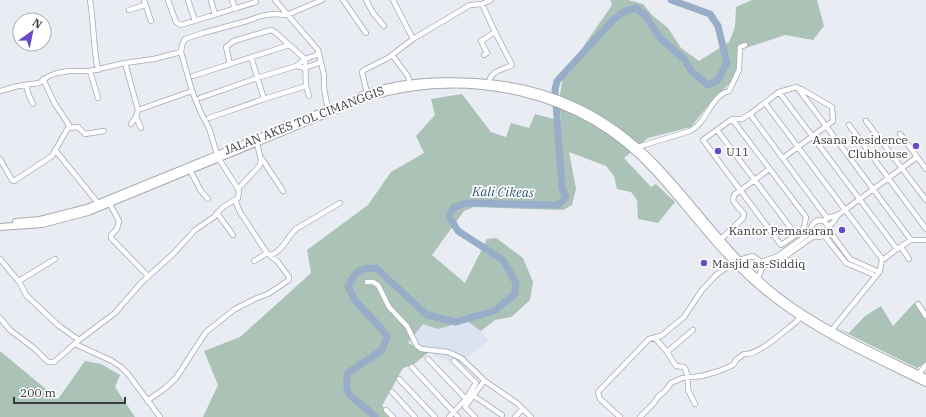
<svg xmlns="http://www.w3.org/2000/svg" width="926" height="417" viewBox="0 0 926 417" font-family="'IBM Plex Serif',serif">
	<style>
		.built { fill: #dbe3f0 }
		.green { fill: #abc2b7 }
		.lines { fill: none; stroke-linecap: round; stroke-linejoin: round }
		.river { stroke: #98adc8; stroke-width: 7 }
		.minor-casing { stroke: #a6a9b0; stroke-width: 6 }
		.secondary-casing { stroke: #a6a9b0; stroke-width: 8 }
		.minor { stroke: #fff; stroke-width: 4.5 }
		.secondary { stroke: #fff; stroke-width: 6 }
		.poi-dot { fill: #694cc5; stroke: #fff; stroke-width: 1.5 }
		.labels { text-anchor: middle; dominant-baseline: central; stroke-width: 3.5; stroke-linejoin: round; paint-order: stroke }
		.street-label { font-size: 12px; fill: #393a3d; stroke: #fff }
		.poi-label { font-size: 12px; fill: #393a3d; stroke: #fff; text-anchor: end }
		.water-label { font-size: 13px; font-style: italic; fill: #32537a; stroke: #fff }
	</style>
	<rect width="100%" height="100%" fill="#e9edf3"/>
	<path class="built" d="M467 321 481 331 489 341 467 357 458 366 408 343 423 324 438 329Z"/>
	<path class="green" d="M610 0H628L643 4 652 15 668 28 681 48 699 61 729 42 735 27 736 7 752 0H817L824 26 813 40 785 35 740 50 738 75 710 103 691 127 648 138 624 158 651 187 656 184 675 202 658 223 638 219 637 200 631 192 617 189 614 176 606 166 569 152 576 189 572 205 563 210 474 207 464 211 432 255 465 283 487 239 496 238 523 258 533 282 530 300 518 311 511 317 495 320 481 331 467 321 438 329 423 324 408 343 429 352 413 365 403 368 382 406 395 417H203L218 385 204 351 240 337 311 273 307 250 368 205 391 172 424 153 416 136 435 115 431 99 462 94 491 132 506 137 511 123 529 128 535 114 561 121 559 101 563 76 612 5Z
		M914 303 919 308 926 320V363L917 368 834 327 849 333 865 316 881 306 893 326Z
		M0 351 58 399 85 361 101 364 120 375 115 387 135 417H0Z"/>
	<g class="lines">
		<path class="river" d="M375 417C360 399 341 400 348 373L382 350 387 337 381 328 356 302 348 286C356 271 358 268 376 268L427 315 456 322 494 311 515 294 516 283 503 260 458 231 449 216 454 207 467 203 558 205 566 197 562 188 555 90 557 81 614 19 625 11 636 8 645 15 660 38 684 59 692 72 708 85 718 80 727 63 718 26 710 14 671 0"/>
		<g class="minor-casing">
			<path id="minor" d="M90 0C94 23 93 47 98 70
				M144 0 151 21
				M168 0 176 22 181 25 256 2 255 0
				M188 0 195 21
				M211 0 215 15
				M232 0 235 9
				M275 0 318 50 324 75V88L328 110
				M343 0 366 33
				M366 0 373 13 384 26
				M393 0 413 39
				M482 4 495 32 481 41 487 53 484 55
				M129 10 145 5
				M181 52 192 91 201 113 209 128 217 154
				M392 55 408 76 410 84
				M251 57 264 99
				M125 63 138 110 136 117 131 124
				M230 64 226 47 234 41 271 30 275 32 305 59 306 86 309 96
				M296 66 305 68 321 62
				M90 71 98 98
				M193 76 289 45
				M489 83C490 70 504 70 512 65L495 32
				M26 85 28 93 33 104
				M0 91 18 86 39 83 49 76 57 73 69 71H90L125 63 154 59 181 52 182 45 185 39 203 33 247 21 261 16 273 14 287 15 322 0
				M779 92 897 249 911 240H926
				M367 93 362 72 364 70 388 58 413 39 470 5 482 4 491 0
				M200 98 257 78 296 66 305 59 319 54
				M765 103 882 259H884L897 249
				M138 110 192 91
				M750 114 827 218
				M136 117 141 128
				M209 118 264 99 306 86
				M732 119 806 217 804 227 802 231 781 245 703 140 732 119H742L750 114 779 92 797 87 911 240
				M866 121 926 200
				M849 125 926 229
				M68 128 78 127 85 134 104 131
				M717 130 796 235
				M900 134 926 169
				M638 147 690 131C708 122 710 96 729 91L739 70 740 47 745 45
				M55 150 98 203
				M783 158 833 121 832 107 801 89
				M0 159 12 180 14 181 52 156 68 128 69 125 55 104 43 79
				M262 159 283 191
				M190 170 201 191 208 199
				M238 189 260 165 261 160 257 143
				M110 204 119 221 117 229 111 235V238L148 276
				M217 213 233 235
				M824 221C833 229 825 240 814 236L811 228C813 222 817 219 824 221L827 218 838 215
				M828 227 832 224 838 215 917 157
				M828 229 850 259 877 271
				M824 235 846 263 872 274
				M720 240 743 218 744 214 733 201 734 195 768 170
				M901 247 909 259
				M271 255C283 251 287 237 296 229L340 203
				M0 259 20 283 26 295 59 326 79 340
				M739 260 753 256 761 262 763 266 758 278
				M254 261 267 253
				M761 262 778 256 811 232
				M763 266 780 260 814 236
				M19 281 55 259
				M367 282H373L378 285 389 307 407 326 417 346 421 349 448 352 461 358 485 381 518 404 531 417
				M918 304 926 316
				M0 318 10 330 35 349 48 362H54L79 340 115 313 141 283 174 253 195 230 214 217 223 207 238 198 239 192 238 189 219 159
				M831 331 880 271 882 259
				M655 338 667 352 676 366 683 367 685 368 688 377V390L695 404
				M75 344 112 361 121 367 128 374 160 417
				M667 352 693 330
				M428 359 466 399
				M412 367 458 417
				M919 374 926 365
				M399 379 435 417
				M392 392 415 417
				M474 396 502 415
				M147 401 164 389 176 378 206 332 235 309 257 298 268 294 289 280V277L278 262 267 253 263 247 240 212 235 200
				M386 410 393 417
				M449 417 466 399 476 383 454 361
				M475 417 465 407 484 381
				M515 417 523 409
				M620 417 600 399 598 392 649 339 661 336 684 317 702 290 716 275 734 262
				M640 417 653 404 658 397 666 390 671 383 682 378 702 376 719 371 733 365 736 360 744 354C758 356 784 331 796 322L800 317"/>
		</g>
		<g class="secondary-casing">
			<path id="secondary" d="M360 96C397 81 437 80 476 82 549 86 607 114 657 166 698 209 731 260 779 297 823 331 876 353 926 378
				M16 222 40 220 87 208 322 112
				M0 227 42 224 88 212 365 98C467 67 581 90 654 170 688 207 718 250 757 284 807 328 867 354 926 383"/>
		</g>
		<use href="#minor" class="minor"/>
		<use href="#secondary" class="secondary"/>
	</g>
	<g class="poi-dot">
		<circle cx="916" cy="146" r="4"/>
		<circle cx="718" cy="151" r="4"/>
		<circle cx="842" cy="230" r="4"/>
		<circle cx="704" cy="263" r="4"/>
	</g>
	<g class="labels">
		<g class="street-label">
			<text transform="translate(304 120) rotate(-21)">JALAN AKES TOL CIMANGGIS</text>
		</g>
		<g class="poi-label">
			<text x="908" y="139">Asana Residence<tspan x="908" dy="14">Clubhouse</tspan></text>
			<text x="726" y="151" text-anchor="start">U11</text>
			<text x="834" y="230">Kantor Pemasaran</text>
			<text x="712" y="263" text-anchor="start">Masjid as-Siddiq</text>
		</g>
		<g class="water-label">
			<text transform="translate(503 192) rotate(1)">Kali Cikeas</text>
		</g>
	</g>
	<g transform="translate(32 32) rotate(33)"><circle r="19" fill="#ffffff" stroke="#b0b0b1"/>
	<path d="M0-3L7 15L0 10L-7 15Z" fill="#694cc5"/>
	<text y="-6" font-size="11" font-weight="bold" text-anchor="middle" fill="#393a3d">N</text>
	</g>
	<path d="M14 397v6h111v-6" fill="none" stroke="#393a3d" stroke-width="2"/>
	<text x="20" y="397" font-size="12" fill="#393a3d" stroke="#ffffff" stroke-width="3" paint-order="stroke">200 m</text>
</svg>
